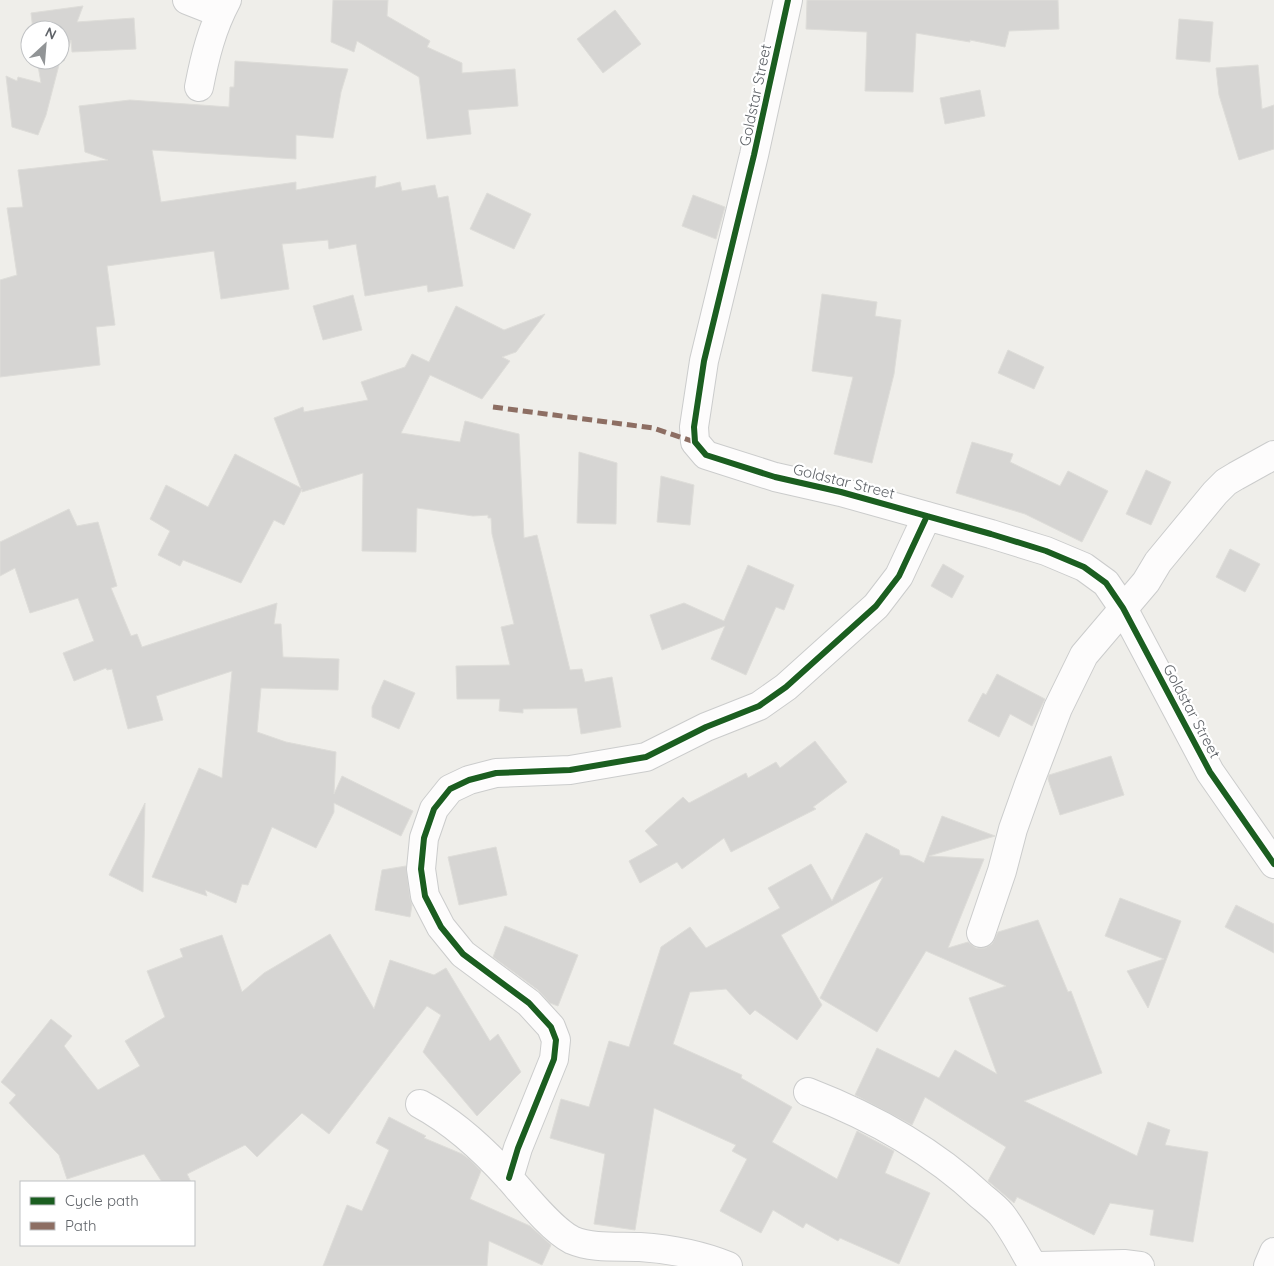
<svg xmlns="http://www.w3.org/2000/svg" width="1274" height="1266" viewBox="0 0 1274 1266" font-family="Quicksand,sans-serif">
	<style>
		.building { fill: #d6d5d3; stroke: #deddd9 }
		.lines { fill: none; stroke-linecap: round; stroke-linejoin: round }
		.minor-casing { stroke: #cbcccc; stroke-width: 30 }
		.minor { stroke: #fdfcfc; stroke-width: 28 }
		.quiet { stroke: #8d6e63; stroke-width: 5; stroke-dasharray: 10 5; stroke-linecap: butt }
		.cycleway-casing { stroke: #fff; stroke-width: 9 }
		.cycleway { stroke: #1b5e20; stroke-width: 6 }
		.labels { text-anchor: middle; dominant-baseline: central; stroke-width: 4.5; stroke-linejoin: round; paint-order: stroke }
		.street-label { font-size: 15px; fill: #5f6368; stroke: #fff }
	</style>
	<rect width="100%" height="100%" fill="#efeeea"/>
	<path class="building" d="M333 0H388L387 16 430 41 427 47 462 63V73L515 69 518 106 468 110 471 134 427 139 419 77 357 41 354 52 331 42Z
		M807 0H1058L1059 29 1009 31 1005 47 970 40V42L916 33 913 92 865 91 867 32 806 29Z
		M83 6 77 22 134 18 136 49 72 52 71 40 64 61H60L46 115 38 135 12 127 6 76 17 81 18 77 41 83 37 60H60V30H33L31 13Z
		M615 10 641 44 603 73 577 39Z
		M1179 19 1213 22 1210 62 1176 59Z
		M235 61 348 69 341 92 333 138 296 135V159L152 150 161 202 296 182V190L376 176 375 188 400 182 402 191 435 185 438 198 448 196 463 286 428 292 427 285 365 296 356 244 329 249 328 240 282 244 289 289 221 299 214 251 107 266 115 325 96 327 100 365 0 377V280L17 275 7 208 23 207 18 170 108 160 85 152 79 106 130 100 229 107 230 87H234Z
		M1258 65 1262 109 1274 105V149L1239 160 1219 95 1216 68Z
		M980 90 985 116 945 124 940 98Z
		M487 193 531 214 514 249 470 229Z
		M693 195 725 207 716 239 682 226Z
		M822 294 877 302 875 316 901 320 894 374 872 463 834 454 853 377 812 371Z
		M353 295 362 330 323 340 313 306Z
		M456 306 504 330 545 314 516 352 502 357 510 361 482 399 430 375 401 433 460 442 465 421 519 434 524 538 537 535 570 670 582 669 585 682 612 677 621 727 581 734 577 708 523 709V713L499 711 500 699H457L456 666 510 665 501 627 514 624 492 534 491 518H488V515L473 516 417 508 416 552 362 551 363 473 302 492V489L284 525 274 520 241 583 183 560 180 566 158 555 170 531 150 519 166 485 208 507 235 454 301 488 274 418 303 407 304 412 368 400 361 382 405 367 412 354 429 362Z
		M1008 350 1044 367 1034 389 998 373Z
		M972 442 1013 454 1010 462 1060 486 1068 471 1108 491 1082 542 1025 514 956 493Z
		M579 452 617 463 616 524 577 523Z
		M1146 470 1171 482 1151 525 1126 514Z
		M661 476 694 485 690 525 657 522Z
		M69 509 77 526 98 522 117 586 111 588 131 636 137 634 142 647 277 603 274 624H281L283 657 339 659 338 690 261 688 257 732 286 742 336 752 334 794 342 776 413 811 401 836 334 803V812L316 848 272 827 248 885 242 884 236 903 205 890 207 896 152 877 199 768 222 778 232 671 156 696 163 720 128 729 112 669 107 670 106 668 74 681 63 653 94 641 78 598 30 613 15 568 0 576V542Z
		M1230 549 1260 564 1245 592 1216 577Z
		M943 564 964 576 952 598 931 586Z
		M748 565 794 585 784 610 776 607 746 675 711 659 725 626 662 650 650 615 684 603 724 621Z
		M997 674 1045 699 1032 726 1010 714 999 737 968 721 983 693 986 695Z
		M384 680 415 693 399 729 372 717V707Z
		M815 741 847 782 813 807 816 809 731 852 724 838 682 869 677 862 640 883 629 861 658 845 645 831 683 797 689 803 746 773 748 778 776 762 780 768Z
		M1111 756 1124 795 1060 815 1048 779 1049 775Z
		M145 803 143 892 109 875Z
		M942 816 995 836 929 856 984 859 948 948 968 942 976 948H985L992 944 998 932 1038 920 1068 992 1071 991 1102 1073 1024 1101 1137 1156 1148 1122 1170 1130 1165 1145 1208 1152 1193 1242 1150 1235 1154 1210 1110 1203 1094 1235 1017 1197 1014 1203 988 1181 1006 1147 925 1097 912 1125 855 1095 877 1048 939 1078 955 1050 997 1074 969 998 1006 986 926 951 877 1032 820 998 883 877 781 935 822 1005 797 1040 755 1010 750 1015 726 989 690 992 673 1044 742 1075 741 1078 792 1107 772 1142 837 1179 857 1131 894 1151 885 1173 930 1193 899 1264 840 1238 838 1241 806 1223 803 1228 773 1210 761 1233 720 1211 747 1159 732 1151 736 1145 654 1108 635 1230 594 1224 605 1154 550 1138 561 1099 589 1107 609 1041 629 1047 661 947 690 927 706 948 780 908 768 888 811 864 832 901 866 833 899 850 900 855 910 856 924 863Z
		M496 847 507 895 459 905 448 857Z
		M406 866 410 898 412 905 410 917 375 910 382 870Z
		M1120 898 1181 921 1148 1008 1127 971 1164 959 1105 936Z
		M1236 905 1274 924V953L1225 927Z
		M505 926 578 955 558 1006 550 1003 538 990 493 957Z
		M330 934 374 1009 390 960 434 975 446 968 490 1041 498 1034 521 1072 477 1116 423 1052 441 1015 427 1006 329 1134 302 1113 257 1157 245 1145 187 1174 191 1182H162L144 1154 67 1179 59 1155 9 1103 16 1095 1 1082 51 1019 72 1036 64 1046 98 1090 140 1066 125 1041 165 1017 147 971 183 957 180 949 222 935 242 992 264 973Z
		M389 1117 426 1136 424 1138 462 1154 469 1159 481 1171 470 1199 530 1226 551 1245 542 1265 489 1241 487 1266H323L347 1205 362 1211 389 1150 376 1143Z"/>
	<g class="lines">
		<g class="minor-casing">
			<path id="minor" d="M187 0 220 13
				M788 0 754 155 704 361 694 427 695 442 706 455 775 477 841 492 991 534 1046 551 1084 567 1106 583 1123 608 1210 772 1274 864
				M199 87C205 56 212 28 227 0
				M981 933 1002 871 1013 829 1029 784 1058 708 1084 655 1146 582 1158 562 1215 493 1226 482 1236 476 1274 455
				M808 1092C870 1116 931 1149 981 1196 987 1201 995 1207 1001 1214 1013 1229 1023 1249 1033 1266
				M420 1104C455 1123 484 1150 510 1179 525 1196 552 1230 572 1240 593 1249 618 1246 640 1247 669 1249 701 1255 728 1266
				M509 1178 518 1148 554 1059 556 1040 551 1027 529 1003 463 954 441 927 425 896 421 869 424 838 434 809 450 789 469 780 496 773 570 770 646 757 706 727 759 706 786 687 876 606 899 576 927 516
				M1038 1266 1124 1264 1140 1266
				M1268 1266 1274 1252"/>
		</g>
		<use href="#minor" class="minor"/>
		<path class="quiet" d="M493 407 653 428 695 442"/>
		<g class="cycleway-casing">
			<path id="cycleway" d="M788 0 754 155 704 361 694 427 695 442 706 455 775 477 841 492 991 534 1046 551 1084 567 1106 583 1123 608 1210 772 1274 864
				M509 1178 518 1148 554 1059 556 1040 551 1027 529 1003 463 954 441 927 425 896 421 869 424 838 434 809 450 789 469 780 496 773 570 770 646 757 706 727 759 706 786 687 876 606 899 576 927 516"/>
		</g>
		<use href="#cycleway" class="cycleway"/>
	</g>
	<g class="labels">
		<g class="street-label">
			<text transform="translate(755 95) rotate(-78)">Goldstar Street</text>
			<text transform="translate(844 481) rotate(14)">Goldstar Street</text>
			<text transform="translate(1192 711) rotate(62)">Goldstar Street</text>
		</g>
	</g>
	<rect x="20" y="1181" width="175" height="65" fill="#ffffff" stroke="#bfc1c3"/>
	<rect x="30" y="1197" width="25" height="8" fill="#1b5e20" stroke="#bfc1c3"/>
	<text x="65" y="1206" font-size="15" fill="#5f6368">Cycle path</text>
	<rect x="30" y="1222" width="25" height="8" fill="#8d6e63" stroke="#bfc1c3"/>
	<text x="65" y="1231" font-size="15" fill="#5f6368">Path</text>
	<g transform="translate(45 45) rotate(26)"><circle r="24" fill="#ffffff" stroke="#bfc1c3"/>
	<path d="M0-4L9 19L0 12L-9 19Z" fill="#919496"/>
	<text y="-8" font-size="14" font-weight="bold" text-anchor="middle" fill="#5f6368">N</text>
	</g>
</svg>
